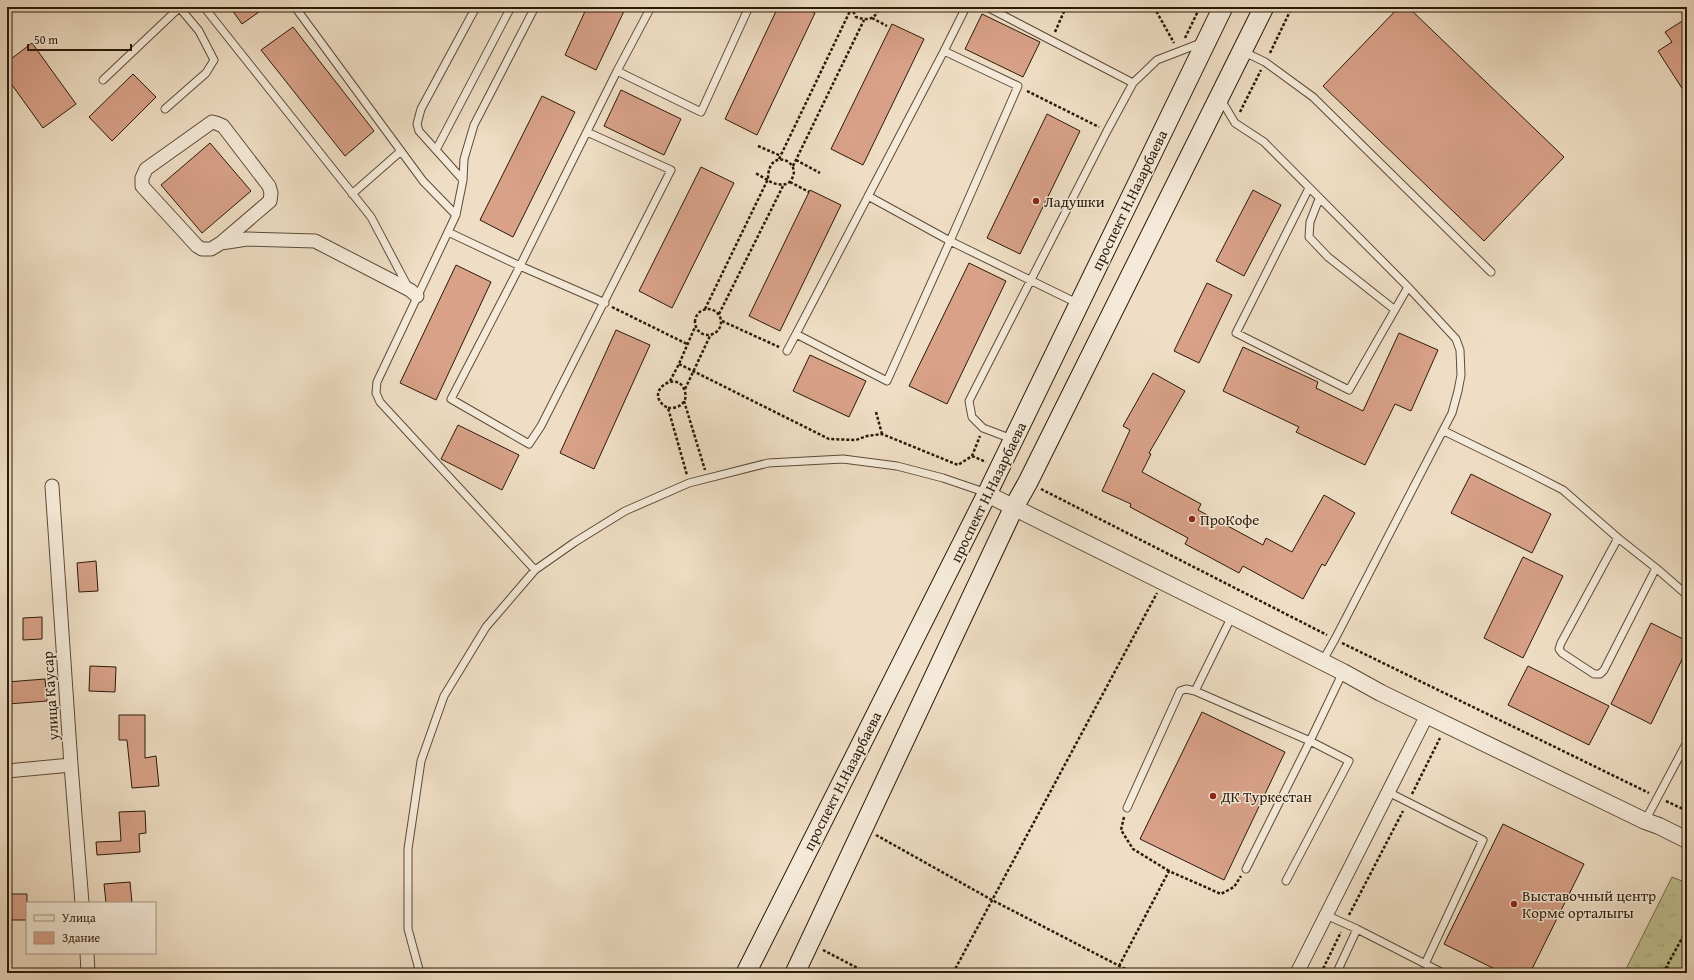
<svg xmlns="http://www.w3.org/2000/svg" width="1694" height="980" viewBox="0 0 1694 980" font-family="'Gentium Book Plus',serif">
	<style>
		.grass { fill: url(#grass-tufts); stroke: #746d4c }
		.building { fill: #d8a188; stroke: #2a1a09 }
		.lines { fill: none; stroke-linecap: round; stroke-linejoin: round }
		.service-casing { stroke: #5b4b38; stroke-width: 9 }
		.minor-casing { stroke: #5b4b38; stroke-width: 15 }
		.tertiary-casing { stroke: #5b4b38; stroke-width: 18 }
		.secondary-casing { stroke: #2a1a09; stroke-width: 21 }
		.path { stroke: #2a1a09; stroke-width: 2.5; stroke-dasharray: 3 2; stroke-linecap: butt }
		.service { stroke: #f5ead9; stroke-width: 7 }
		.minor { stroke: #f5ead9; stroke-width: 13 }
		.tertiary { stroke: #f5ead9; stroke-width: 16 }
		.secondary { stroke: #f5ead9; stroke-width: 19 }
		.poi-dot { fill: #8f2418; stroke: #f5ead9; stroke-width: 1.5 }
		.labels { text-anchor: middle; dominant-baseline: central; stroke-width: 3; stroke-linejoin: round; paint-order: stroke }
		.street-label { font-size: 15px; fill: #2a1a09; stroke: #f5ead9 }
		.poi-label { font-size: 15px; fill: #2a1a09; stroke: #f5ead9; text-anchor: start }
	</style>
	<defs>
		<pattern id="grass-tufts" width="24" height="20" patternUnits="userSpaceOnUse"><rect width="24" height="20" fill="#bfc090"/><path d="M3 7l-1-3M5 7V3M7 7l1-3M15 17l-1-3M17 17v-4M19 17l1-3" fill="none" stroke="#a4a47b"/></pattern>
	</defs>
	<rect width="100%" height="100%" fill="#efdec5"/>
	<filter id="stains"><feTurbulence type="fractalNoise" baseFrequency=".005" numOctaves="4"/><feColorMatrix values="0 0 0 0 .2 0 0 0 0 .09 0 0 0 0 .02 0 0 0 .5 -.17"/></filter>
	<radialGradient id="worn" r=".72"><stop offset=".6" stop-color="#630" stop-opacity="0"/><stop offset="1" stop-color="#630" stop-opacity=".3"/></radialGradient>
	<path class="grass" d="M1672 877 1687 883V973H1624Z"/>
	<path class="building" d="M230 7H266L242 24Z
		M587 7H626L596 70 565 55Z
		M778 7H803L815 13 757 135 725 119Z
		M1399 7H1408L1564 157 1484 241 1323 86Z
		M982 14 1040 42 1023 77 965 49Z
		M1687 18V96L1658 51 1672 42 1665 32Z
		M892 24 924 39 863 165 831 149Z
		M293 27 374 131 345 156 261 50Z
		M32 43 76 104 43 128 7 78V62Z
		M133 74 156 97 112 141 89 117Z
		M621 90 681 119 664 155 604 126Z
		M542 96 575 112 513 237 480 220Z
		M1047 114 1080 131 1020 254 987 238Z
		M210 143 251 191 202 233 161 185Z
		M701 167 734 183 672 308 639 291Z
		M810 190 841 205 780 331 749 316Z
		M1253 190 1281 205 1244 276 1216 261Z
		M969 263 1006 281 947 404 909 386Z
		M456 265 491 282 436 400 400 383Z
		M1207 283 1232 295 1199 363 1174 351Z
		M616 330 650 345 594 469 560 453Z
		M1399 333 1438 350 1411 411 1395 404 1365 465 1296 432 1299 427 1223 391 1243 347 1318 382 1316 388 1363 411Z
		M810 355 866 381 849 417 793 391Z
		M1153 373 1185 391 1149 453 1151 454 1142 472 1201 504 1198 510 1263 545 1266 538 1292 552 1324 495 1355 513 1325 566 1322 564 1303 599 1243 566 1239 573 1185 544 1188 538 1130 507 1131 504 1102 491 1130 430 1123 426Z
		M458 425 519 455 502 490 441 459Z
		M1471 474 1551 514 1532 553 1451 513Z
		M1523 557 1563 576 1523 658 1484 638Z
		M96 561 98 591 79 592 77 563Z
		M42 617V639L23 640V618Z
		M1651 623 1687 641V649L1651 724 1611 704Z
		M90 666 116 667 115 692 89 691Z
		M1528 666 1609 706 1589 745 1508 705Z
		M45 679 47 701 8 704 7 682Z
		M1202 712 1285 752 1224 880 1140 839Z
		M119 715H145V758L156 756 159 786 132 788 127 740H119Z
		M145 811 146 833 139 834 140 852 97 855 96 842 121 841 119 812Z
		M1503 824 1584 864 1530 973H1503L1444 944Z
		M130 882 132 903H106L104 884Z
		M8 894H27V920H8Z"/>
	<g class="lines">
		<g class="service-casing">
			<path id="service" d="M204 7 371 217 408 287
				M295 7 423 181 456 215
				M535 7 474 125 464 159 463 180 456 215 377 382 376 393 380 402 535 570
				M651 7 617 71 701 112 749 7
				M987 7 1133 83
				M944 51 966 7
				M1242 51 1265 62 1313 97 1491 272
				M103 80 180 7
				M1220 98 1235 123 1264 142 1408 287 1456 339 1460 350 1461 375 1458 391 1452 413 1335 639 1322 662
				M165 109 206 73 214 60 199 31 179 7
				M436 150 511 7
				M463 180 419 131 417 124 421 109 476 7
				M1309 188 1236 333 1349 390 1408 287
				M352 194 401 151
				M868 196 950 241 1018 86 944 51 796 334 887 381 950 241 1079 304
				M1319 199 1310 222 1309 237 1328 257 1395 310
				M448 232 520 266 451 399 529 444 541 426 671 170 587 132
				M605 303 520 266 617 71
				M787 351 796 334
				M1444 431 1528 472 1563 490 1618 538 1561 643 1559 649 1562 653 1594 674H1600L1604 670 1656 568
				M1012 439 983 428 972 417 969 401 1107 131 1133 83 1157 60 1201 43
				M1618 538 1656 568 1687 595
				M1232 616 1195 691 1310 741 1343 672
				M1388 792 1483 840 1425 964
				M1127 808 1180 691 1186 689 1195 691
				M1645 821 1687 742
				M1246 869 1310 741 1349 761 1286 881
				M1326 915 1357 929 1443 973
				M420 973 408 929V849L421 761 444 696 486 627 535 570 575 542 625 511 689 483 768 463 843 459 897 466 943 478 987 493
				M1340 973 1337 972 1357 929"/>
		</g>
		<g class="minor-casing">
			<path id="minor" d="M221 243 270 201 271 193 269 186 223 126 216 123 212 122 146 169 142 178V186L197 246 202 249H211L221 243 247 239 315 241 410 290 417 296
				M52 486 71 765 82 903
				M7 771 71 765
				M87 953 88 973
				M1297 973 1427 715"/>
		</g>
		<g class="tertiary-casing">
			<path id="tertiary" d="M987 494 1232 616 1343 672 1381 693 1645 821 1659 826 1687 840"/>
		</g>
		<g class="secondary-casing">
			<path id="secondary" d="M746 973 987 494 1223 7
				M795 973 1014 507 1028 482 1264 7"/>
		</g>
		<path class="path" d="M851 7 856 17C867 21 876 20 879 7
			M905 7 906 8
			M1154 7 1174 43
			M872 18 887 26
			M1055 32 1066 7
			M1185 38 1200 7
			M1270 53 1292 7
			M1027 91 1099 127
			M1240 112 1261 70
			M758 146 781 156
			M779 159 851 9 846 7
			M796 160 820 173
			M793 166 864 20
			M790 182 809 192
			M612 307 687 344
			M695 322a13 13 0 1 1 26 0a13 13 0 1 1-26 0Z
			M705 309 768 179C768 145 804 162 791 180 788 185 783 185 777 184 770 183 762 176 755 173
			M719 314 783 186
			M722 321 779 347
			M679 364 829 439 856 440 867 436 882 434 958 465 972 456 980 436
			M670 381 679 364 695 327
			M685 389 710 336
			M684 401 705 470
			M668 408C678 409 688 403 685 392 679 367 640 393 668 408L687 475
			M876 412 882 434
			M972 456 986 462
			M1041 489 1327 635
			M1342 643 1649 793
			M1412 794 1440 738
			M1666 801 1687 811
			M1124 817 1121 830 1133 849 1169 871
			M876 835 992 900 1133 973
			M1349 915 1403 811
			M823 950 867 973
			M1119 966 1169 871 1221 894 1234 887 1241 876
			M1666 967 1679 973
			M953 973 1157 593
			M1321 973 1341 932
			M1663 973 1687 929"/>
		<use href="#service" class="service"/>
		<use href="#minor" class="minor"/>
		<use href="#tertiary" class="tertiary"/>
		<use href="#secondary" class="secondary"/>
	</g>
	<g class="poi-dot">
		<circle cx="1036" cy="201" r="4"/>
		<circle cx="1192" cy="519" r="4"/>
		<circle cx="1213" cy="796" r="4"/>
		<circle cx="1514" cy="904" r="4"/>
	</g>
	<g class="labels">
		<g class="street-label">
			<text transform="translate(1129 200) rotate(-64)">проспект Н.Назарбаева</text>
			<text transform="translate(988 492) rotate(-64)">проспект Н.Назарбаева</text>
			<text transform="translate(50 696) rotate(-94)">улица Каусар</text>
			<text transform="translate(842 781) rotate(-63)">проспект Н.Назарбаева</text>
		</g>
		<g class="poi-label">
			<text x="1044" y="201">Ладушки</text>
			<text x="1200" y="519">ПроКофе</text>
			<text x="1221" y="796">ДК Туркестан</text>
			<text x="1522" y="895">Выставочный центр<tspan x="1522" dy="17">Корме орталыгы</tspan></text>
		</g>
	</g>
	<rect width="1694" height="980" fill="none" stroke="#efdec5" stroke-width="24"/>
	<rect x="8" y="8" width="1678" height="964" fill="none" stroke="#2a1a09" stroke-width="2"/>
	<rect x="12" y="12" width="1670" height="956" fill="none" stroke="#2a1a09"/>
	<rect x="26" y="902" width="130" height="52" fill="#f5ead9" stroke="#a49786"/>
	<rect x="34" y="915" width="20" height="6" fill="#f5ead9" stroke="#a49786"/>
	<text x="62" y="922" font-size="12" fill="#2a1a09">Улица</text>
	<rect x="34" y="932" width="20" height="12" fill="#d8a188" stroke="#a49786"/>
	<text x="62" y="942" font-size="12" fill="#2a1a09">Здание</text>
	<path d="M28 44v6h103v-6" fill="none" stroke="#2a1a09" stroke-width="2"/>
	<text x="34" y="44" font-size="12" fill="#2a1a09" stroke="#f5ead9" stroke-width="3" paint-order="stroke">50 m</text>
	<rect width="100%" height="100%" filter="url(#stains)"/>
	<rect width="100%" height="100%" fill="url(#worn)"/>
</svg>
